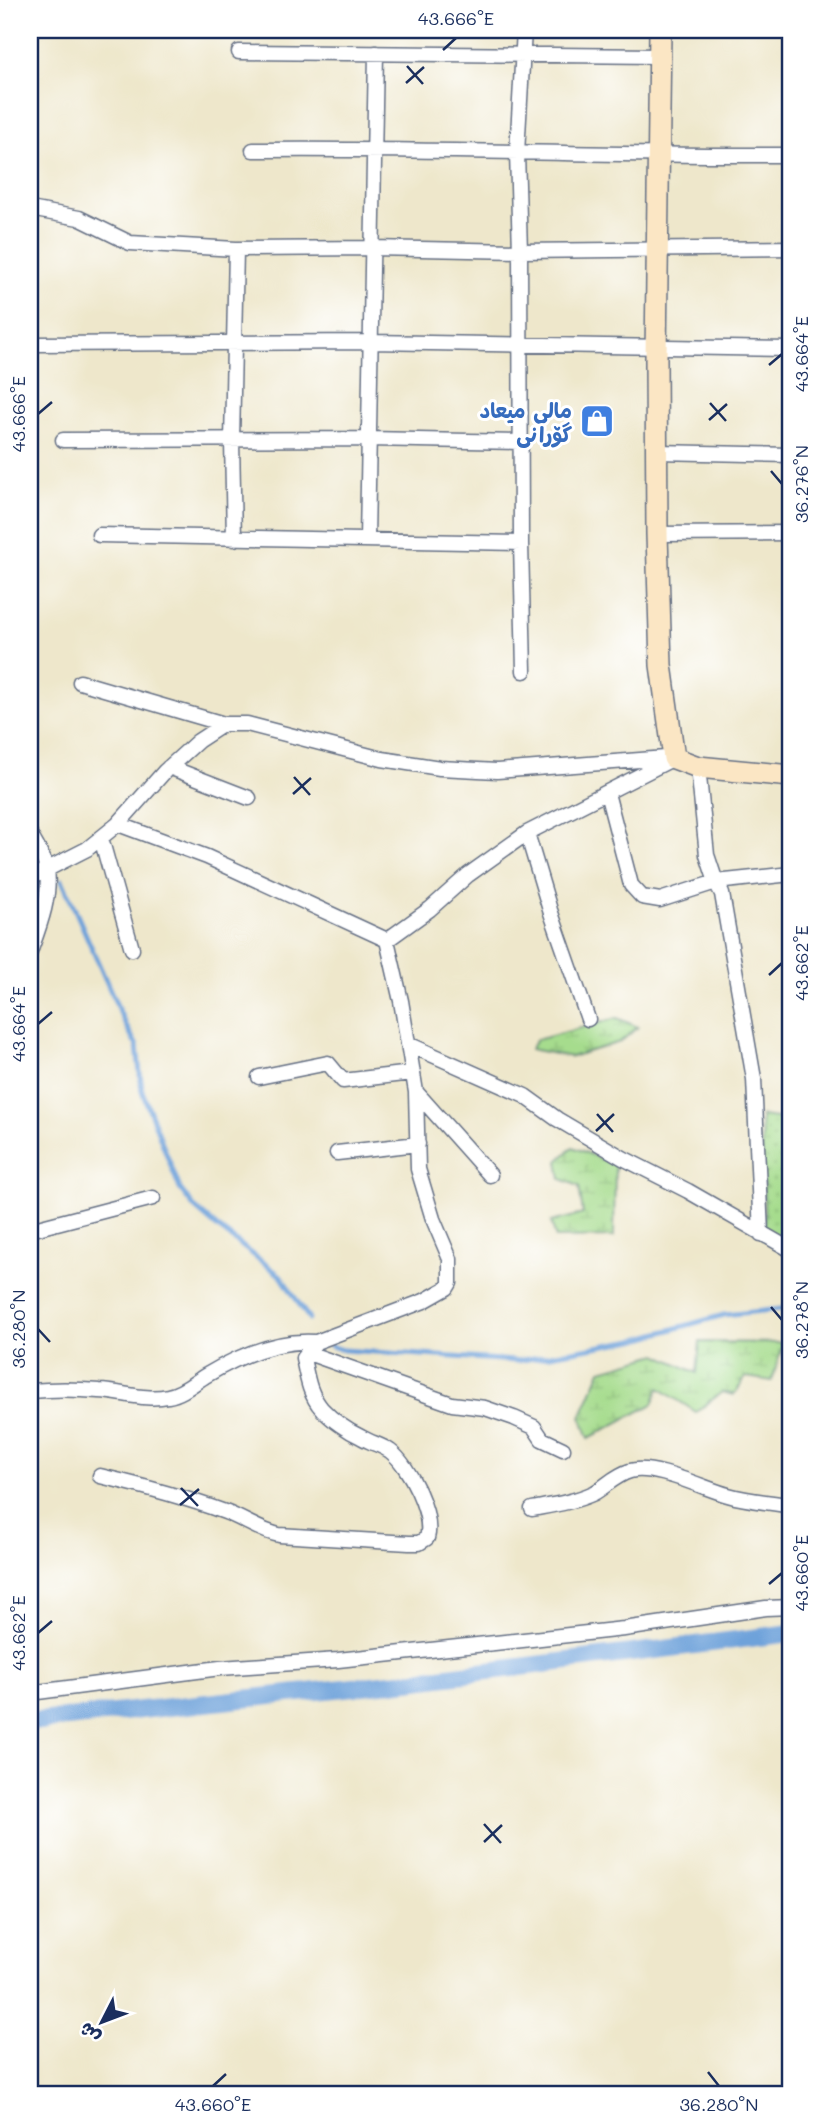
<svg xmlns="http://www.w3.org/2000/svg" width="821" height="2124" viewBox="0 0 821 2124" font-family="Mali,'Playpen Sans Arabic',sans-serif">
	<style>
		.green { fill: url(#green-dots); stroke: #608676; stroke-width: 2 }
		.wetland { fill: url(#wetland-marsh); stroke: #608676; stroke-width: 2 }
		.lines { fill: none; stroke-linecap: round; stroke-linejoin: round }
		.stream { stroke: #6ea2da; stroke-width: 5 }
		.canal { stroke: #6ea2da; stroke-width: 18 }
		.street-casing { stroke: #656f84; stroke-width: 17 }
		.secondary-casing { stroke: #656f84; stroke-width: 24 }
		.street { stroke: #fff; stroke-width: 14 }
		.secondary { stroke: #fbe6c4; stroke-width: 21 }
		.ticks { fill: none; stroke: #1b2f5e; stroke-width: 2.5 }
		.labels { text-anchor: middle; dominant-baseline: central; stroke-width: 6; stroke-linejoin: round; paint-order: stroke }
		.shop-label { font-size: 21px; font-weight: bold; fill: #366cbe; stroke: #fff; text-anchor: end }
		.neatline { fill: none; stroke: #1b2f5e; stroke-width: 2.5 }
		.ticks-label { font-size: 18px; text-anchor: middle; fill: #1b2f5e }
	</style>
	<defs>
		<pattern id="green-dots" width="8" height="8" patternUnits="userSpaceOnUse" patternTransform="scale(1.75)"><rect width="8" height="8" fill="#a6dc8d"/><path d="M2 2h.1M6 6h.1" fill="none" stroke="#8ebd7c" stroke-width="1.8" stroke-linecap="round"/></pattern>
		<pattern id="wetland-marsh" width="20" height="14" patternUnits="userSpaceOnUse" patternTransform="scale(1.75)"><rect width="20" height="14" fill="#a6dc8d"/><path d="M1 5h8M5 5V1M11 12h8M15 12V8" fill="none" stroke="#8ebd7c"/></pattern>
	</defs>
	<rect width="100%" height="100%" fill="#fff"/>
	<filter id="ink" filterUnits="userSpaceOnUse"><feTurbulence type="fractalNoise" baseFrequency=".0143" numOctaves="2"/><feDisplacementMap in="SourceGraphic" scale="14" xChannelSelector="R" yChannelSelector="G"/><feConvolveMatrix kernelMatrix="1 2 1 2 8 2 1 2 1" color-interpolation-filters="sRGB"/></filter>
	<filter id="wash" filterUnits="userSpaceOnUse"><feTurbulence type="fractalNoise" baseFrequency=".00686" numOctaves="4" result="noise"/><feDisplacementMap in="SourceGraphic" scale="28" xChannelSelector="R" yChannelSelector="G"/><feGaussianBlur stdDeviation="1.57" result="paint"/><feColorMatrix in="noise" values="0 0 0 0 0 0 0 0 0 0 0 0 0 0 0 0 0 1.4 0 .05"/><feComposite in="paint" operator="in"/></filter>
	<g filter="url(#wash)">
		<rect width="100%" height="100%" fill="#eee7cb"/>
		<path class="green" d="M761 1116 784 1119 791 1142V1250L765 1236Z"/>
		<path class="wetland" d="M617 1018 638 1027 620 1042 571 1057 530 1049 536 1040Z
			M573 1147 615 1165 614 1237 556 1238 551 1222 583 1214 579 1186 561 1179 558 1161Z
			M700 1342 783 1343 772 1381 746 1377 734 1395 722 1392 696 1412 659 1388 653 1404 589 1438 581 1417 601 1370 657 1354 697 1373Z"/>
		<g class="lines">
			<path class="stream" d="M30 823 36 833
				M62 880 125 1024 137 1046 142 1091 180 1189 195 1208 217 1227 281 1276 309 1319
				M331 1346 343 1350 517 1361 634 1340 724 1315 791 1308"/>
			<path class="canal" d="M30 1722 400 1682 791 1633"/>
		</g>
	</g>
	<g filter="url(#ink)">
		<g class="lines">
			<g class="street-casing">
				<path id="street" d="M524 30 517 153 520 251 521 543 524 671
					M239 52 660 56
					M253 150C433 148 612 156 791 155
					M30 209 79 218 130 243 236 249 372 248 520 251 791 248
					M34 344 371 342 791 349
					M63 440 368 439 520 442
					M657 452 791 455
					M657 534 791 533
					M99 535 521 543
					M234 539 232 441 236 249
					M367 539 376 53
					M80 682 224 724
					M169 767 249 798
					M698 767 707 855 716 882 791 874
					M607 793 631 885 642 897 660 900 716 882 722 894 754 1079 761 1234
					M118 824 207 857 387 940
					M527 833 550 910 588 1019
					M30 834C35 845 45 858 47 870 51 897 39 927 30 952
					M101 838 132 949
					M30 878 87 849 118 824 165 771 198 741 224 724H247L382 759 440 768 497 771 666 758
					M408 1044 525 1096 557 1119 623 1158 688 1191 791 1250
					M259 1077 328 1063 343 1081 412 1073
					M416 1092 490 1175
					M337 1153 418 1144
					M30 1230 153 1198
					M308 1353 452 1404 485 1408 514 1418 534 1427 542 1439 563 1449
					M30 1391C52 1389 77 1389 99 1391 123 1392 145 1401 168 1396 182 1394 194 1383 205 1376 238 1356 277 1339 316 1342
					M100 1476C143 1486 184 1497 225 1512 244 1519 260 1531 279 1535L409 1543H419L427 1538C434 1515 409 1465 390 1451 381 1445 371 1443 361 1437 348 1431 332 1420 322 1409 309 1394 307 1377 303 1358L316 1342 424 1301 447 1288 450 1283V1259L433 1219 418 1169 416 1092 401 1001 387 940 430 909 468 875 527 833 674 758
					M532 1509C553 1505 574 1502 594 1493 606 1486 616 1475 630 1471 654 1464 703 1488 728 1495 748 1501 771 1502 791 1506
					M30 1693 220 1668 338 1660 624 1629 766 1608 791 1607"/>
			</g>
			<g class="secondary-casing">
				<path id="secondary" d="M660 30 656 358 657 534 661 665 674 758 698 767 791 776"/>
			</g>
			<use href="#street" class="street"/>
			<use href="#secondary" class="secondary"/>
		</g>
	</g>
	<path class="ticks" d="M443 50 456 38M407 66 423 84M406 83 424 67M769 365 782 354M710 403 726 421M38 414 52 402M709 420 727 404M771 471 782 484M294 777 310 795M293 794 311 778M769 975 782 963M38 1024 52 1012M597 1114 613 1132M596 1131 614 1114M771 1307 782 1320M38 1329 50 1342M181 1488 198 1506M180 1505 199 1489M769 1584 782 1573M38 1633 52 1621M484 1824 501 1843M484 1842 502 1825M708 2072 719 2086M213 2086 226 2074"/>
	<defs>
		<g id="shop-square" transform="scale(1.75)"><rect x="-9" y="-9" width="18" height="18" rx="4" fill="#3f7fe0" stroke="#fff"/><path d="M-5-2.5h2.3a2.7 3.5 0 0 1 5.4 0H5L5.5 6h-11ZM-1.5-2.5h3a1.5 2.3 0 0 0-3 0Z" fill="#fff"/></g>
	</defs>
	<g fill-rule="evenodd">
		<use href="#shop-square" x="597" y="421"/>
	</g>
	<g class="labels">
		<g class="shop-label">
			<text x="572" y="409">مالی میعاد<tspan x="572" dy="24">گۆرانی</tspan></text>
		</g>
	</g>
	<rect width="821" height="2124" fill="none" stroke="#fff" stroke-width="77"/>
	<g transform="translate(102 2022) rotate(228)" stroke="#ffffff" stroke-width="5" paint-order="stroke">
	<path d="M0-5L12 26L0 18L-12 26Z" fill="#1b2f5e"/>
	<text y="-10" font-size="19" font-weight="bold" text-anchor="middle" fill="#1b2f5e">ش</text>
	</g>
	<rect x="38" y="38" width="744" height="2048" class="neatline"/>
	<g class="ticks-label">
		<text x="456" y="25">43.666°E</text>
		<text transform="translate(802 354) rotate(-90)" y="6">43.664°E</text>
		<text transform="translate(19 414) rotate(-90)" y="6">43.666°E</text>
		<text transform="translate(802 484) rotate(-90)" y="6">36.276°N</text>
		<text transform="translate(802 963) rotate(-90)" y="6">43.662°E</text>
		<text transform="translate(19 1024) rotate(-90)" y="6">43.664°E</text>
		<text transform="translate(802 1320) rotate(-90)" y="6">36.278°N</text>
		<text transform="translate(19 1329) rotate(-90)" y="6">36.280°N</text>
		<text transform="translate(802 1573) rotate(-90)" y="6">43.660°E</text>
		<text transform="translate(19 1633) rotate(-90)" y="6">43.662°E</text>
		<text x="213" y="2111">43.660°E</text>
		<text x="719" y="2111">36.280°N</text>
	</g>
</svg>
